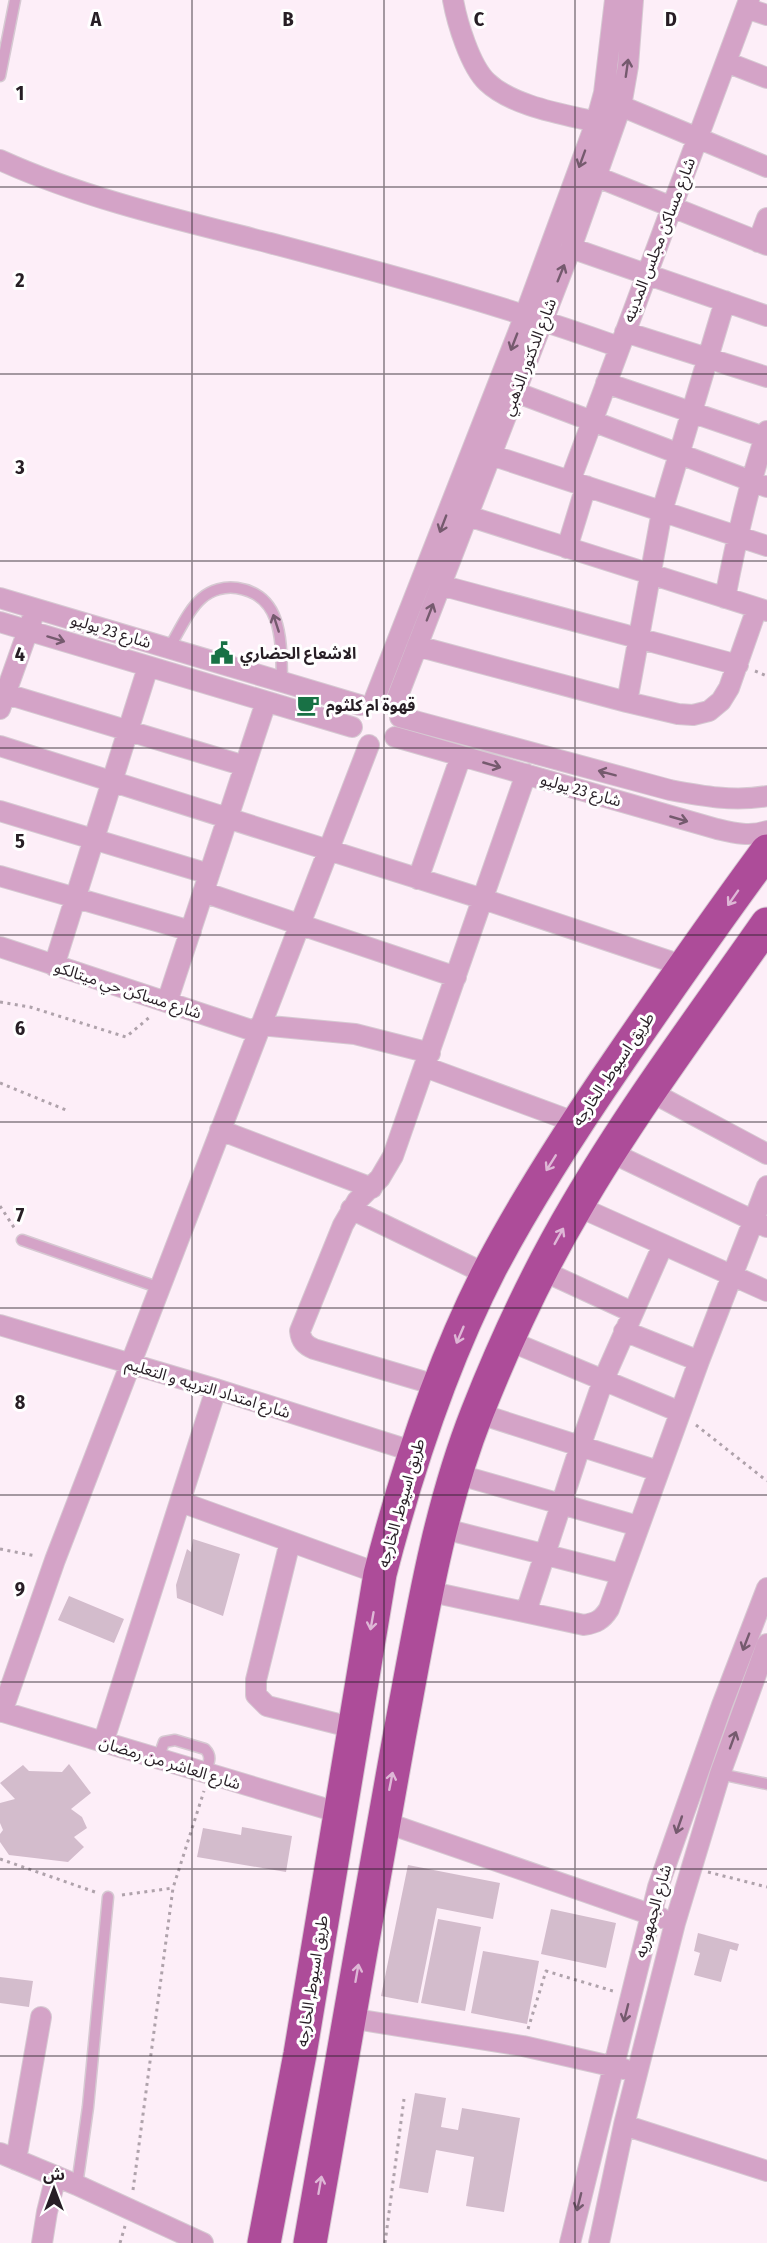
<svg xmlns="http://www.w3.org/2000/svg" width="767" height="2243" viewBox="0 0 767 2243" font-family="'Fira Sans Condensed','Noto Sans Arabic',sans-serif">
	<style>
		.building { fill: #d3bccc }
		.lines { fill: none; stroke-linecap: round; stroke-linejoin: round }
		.service-casing { stroke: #d6c9d2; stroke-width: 13 }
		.minor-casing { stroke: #d6c9d2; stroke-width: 22 }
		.trunk-casing { stroke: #d6c9d2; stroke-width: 35 }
		.path { stroke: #afa2ab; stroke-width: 3; stroke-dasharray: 3 4.5; stroke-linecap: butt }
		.service { stroke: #d4a3c7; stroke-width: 10 }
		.minor { stroke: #d4a3c7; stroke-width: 20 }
		.trunk { stroke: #ad4c99; stroke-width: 33 }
		.oneway { stroke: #755a6e }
		.oneway2 { stroke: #deb7d6 }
		.grid { fill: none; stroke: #271e25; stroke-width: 1.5; stroke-opacity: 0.55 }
		.labels { text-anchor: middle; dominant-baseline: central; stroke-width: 6; stroke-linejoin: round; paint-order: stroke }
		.street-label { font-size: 16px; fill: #271e25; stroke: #fff }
		.poi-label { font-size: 16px; font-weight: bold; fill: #271e25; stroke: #fff; text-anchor: start }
		.grid-label { font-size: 20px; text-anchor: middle; font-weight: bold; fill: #271e25; stroke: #fff; stroke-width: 6; stroke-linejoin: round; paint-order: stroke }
	</style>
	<rect width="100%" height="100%" fill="#fdeef8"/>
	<path class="building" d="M193 1539 240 1554 223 1616 177 1598 176 1585 187 1549 191 1552Z
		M69 1596 124 1619 114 1643 58 1620Z
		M69 1764 91 1793 71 1809 82 1817 87 1828 74 1837 84 1847 68 1862 9 1855 0 1842V1834L3 1830 0 1823V1803L15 1799 0 1783 23 1765 29 1771 62 1772Z
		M242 1827 292 1836 286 1872 197 1857 203 1828 241 1835Z
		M408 1865 500 1883 493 1919 437 1908 418 2003 381 1996Z
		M551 1909 616 1923 606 1968 541 1954Z
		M438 1919 481 1927 465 2011 421 2003Z
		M698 1933 739 1944 737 1951 730 1949 721 1982 694 1975 700 1953 694 1951Z
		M483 1951 539 1961 527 2024 471 2013Z
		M0 1977 33 1981 29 2007 0 2003Z
		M415 2093 446 2098 441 2127 458 2130 462 2108 520 2118 504 2212 466 2206 474 2157 436 2150 428 2193 399 2188Z"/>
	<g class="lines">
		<g class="service-casing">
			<path id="service" d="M0 76 15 0
				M169 648C179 632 188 610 202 598 211 590 225 586 237 588 284 595 281 644 282 681
				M22 1240 160 1288
				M158 1759 164 1742 175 1740 205 1749C213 1757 208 1764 205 1773
				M720 1774 767 1784
				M77 2185 88 2107 108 1897"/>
		</g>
		<g class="minor-casing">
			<path id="minor" d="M453 0C457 22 470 66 487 82 512 106 562 114 596 122
				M746 8 767 15
				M726 62 767 78
				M621 106 767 167
				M0 160C86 199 179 220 270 243 388 274 505 306 619 347
				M597 177 767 245
				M758 242 767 218
				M571 248 767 316
				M625 332 767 377
				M606 383 767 438
				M515 392 767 487
				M491 455 767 546
				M570 481 749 0
				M468 516 767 611
				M567 548 586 486
				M440 585 738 665
				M0 598 360 705
				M725 598C736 541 748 486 767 431
				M0 622 352 727
				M417 646 627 702 678 714 693 715 709 711 721 701 729 688 757 608
				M0 692 245 766
				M375 698 525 315 596 122 604 93 615 0
				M627 702 662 511 725 301
				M394 706 571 248 621 106 628 66 633 0
				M0 709 32 619
				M400 717 670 790C702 796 734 802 767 796
				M395 737 717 829C734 833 750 837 767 831
				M0 746 483 899 684 966
				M0 811 209 874
				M0 876 191 931
				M418 879 461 756
				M203 892 456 977
				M0 947 257 1032
				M54 966 148 667
				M167 1002 266 702
				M260 1025 355 1034 430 1053
				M425 1067 577 1123
				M651 1092 767 1154
				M220 1130 372 1188
				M610 1152 767 1227
				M577 1206 767 1291
				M351 1209 488 1275
				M541 1270 632 1312
				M0 1325 216 1389 415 1452
				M624 1331 699 1361
				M507 1340 680 1412
				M439 1386 314 1349C305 1345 301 1341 300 1331L343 1225 357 1201 380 1178 393 1156 526 774
				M477 1413 658 1471
				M456 1474 638 1526
				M181 1502 380 1574
				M441 1528 621 1574
				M290 1542 256 1680V1695L267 1706 354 1728
				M427 1591 584 1625C596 1623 602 1620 609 1609L699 1361 767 1186
				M526 1612 580 1447 603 1381 663 1245
				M0 1711 340 1813
				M2 1712 55 1560 369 745
				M103 1743 216 1389
				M384 1822 661 1918
				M349 2018 523 2046 624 2069
				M624 2125 767 2171
				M0 2153 77 2185 203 2243
				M16 2160 41 2017
				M42 2243 47 2212 56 2176
				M570 2243 658 1887 722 1705 767 1588
				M599 2243 624 2125 675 1923 720 1774 767 1644"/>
		</g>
		<g class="trunk-casing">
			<path id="trunk" d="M264 2243 300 2054 380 1574C407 1469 441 1364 491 1267 529 1195 574 1126 620 1059 668 989 717 919 767 851
				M310 2243C340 2075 368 1906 399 1738 420 1628 436 1517 477 1413 505 1342 537 1273 576 1207 633 1109 702 1017 767 924"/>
		</g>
		<path class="path" d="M755 671 767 676
			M0 1002 30 1007 126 1037 151 1016
			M0 1083 66 1110
			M0 1206 15 1229
			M696 1425 767 1481
			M0 1549 36 1556
			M0 1859 95 1892
			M708 1872 767 1887
			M122 1895 173 1888
			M528 2029 546 1971 613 1991
			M133 2190 173 1888 204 1791
			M120 2243 125 2226
			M385 2243 404 2099"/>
		<use href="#service" class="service"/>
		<use href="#minor" class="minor"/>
		<use href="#trunk" class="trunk"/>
	</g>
	<defs><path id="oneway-shaft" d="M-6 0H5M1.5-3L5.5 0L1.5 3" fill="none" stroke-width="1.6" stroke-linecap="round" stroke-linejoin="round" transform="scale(1.5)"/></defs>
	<g class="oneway">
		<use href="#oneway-shaft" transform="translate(627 68) rotate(-82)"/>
		<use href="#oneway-shaft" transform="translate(582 159) rotate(110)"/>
		<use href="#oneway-shaft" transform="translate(561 273) rotate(-68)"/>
		<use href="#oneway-shaft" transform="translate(514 342) rotate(111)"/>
		<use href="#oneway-shaft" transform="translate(443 524) rotate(111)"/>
		<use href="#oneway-shaft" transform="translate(430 612) rotate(-69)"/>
		<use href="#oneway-shaft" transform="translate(276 623) rotate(-108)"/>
		<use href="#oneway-shaft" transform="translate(56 639) rotate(17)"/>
		<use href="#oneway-shaft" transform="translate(492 765) rotate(16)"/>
		<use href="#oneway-shaft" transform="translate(607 773) rotate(-165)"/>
		<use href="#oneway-shaft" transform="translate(679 819) rotate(16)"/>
		<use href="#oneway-shaft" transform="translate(746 1642) rotate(111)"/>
		<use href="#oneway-shaft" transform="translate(733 1740) rotate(-70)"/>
		<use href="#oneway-shaft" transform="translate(679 1825) rotate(109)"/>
		<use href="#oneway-shaft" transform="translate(626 2013) rotate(104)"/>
		<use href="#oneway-shaft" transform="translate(579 2202) rotate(104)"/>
	</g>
	<g class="oneway2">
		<use href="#oneway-shaft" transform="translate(733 898) rotate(125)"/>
		<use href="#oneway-shaft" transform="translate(551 1163) rotate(122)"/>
		<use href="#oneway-shaft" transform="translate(559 1236) rotate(-61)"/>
		<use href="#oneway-shaft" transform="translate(460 1335) rotate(113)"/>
		<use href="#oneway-shaft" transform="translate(372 1621) rotate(100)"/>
		<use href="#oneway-shaft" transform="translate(391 1781) rotate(-79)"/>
		<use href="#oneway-shaft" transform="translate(357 1973) rotate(-80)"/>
		<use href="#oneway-shaft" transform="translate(320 2185) rotate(-80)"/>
	</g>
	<path class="grid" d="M192 0V2243M384 0V2243M575 0V2243M0 187H767M0 374H767M0 561H767M0 748H767M0 935H767M0 1122H767M0 1308H767M0 1495H767M0 1682H767M0 1869H767M0 2056H767"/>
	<defs>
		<g id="civic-bare" transform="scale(1.8)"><path d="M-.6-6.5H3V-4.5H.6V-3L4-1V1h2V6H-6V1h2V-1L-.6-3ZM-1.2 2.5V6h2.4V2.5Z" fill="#187145" stroke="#fff" stroke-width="2.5" paint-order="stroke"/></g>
		<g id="cafe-bare" transform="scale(1.8)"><path d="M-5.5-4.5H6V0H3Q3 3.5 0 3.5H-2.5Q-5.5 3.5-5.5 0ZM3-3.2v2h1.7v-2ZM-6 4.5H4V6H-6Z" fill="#187145" stroke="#fff" stroke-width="2.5" paint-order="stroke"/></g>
	</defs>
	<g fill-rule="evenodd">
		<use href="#civic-bare" x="222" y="653"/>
		<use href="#cafe-bare" x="308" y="705"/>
	</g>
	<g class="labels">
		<g class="street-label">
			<text transform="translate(659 240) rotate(-69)">شارع مساكن مجلس المدينه</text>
			<text transform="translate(529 357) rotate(-69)">شارع الدكتور الذهبي</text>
			<text transform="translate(111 631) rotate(17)">شارع 23 يوليو</text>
			<text transform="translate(581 790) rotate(16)">شارع 23 يوليو</text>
			<text transform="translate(128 990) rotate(18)">شارع مساكن حي ميتالكو</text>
			<text transform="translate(613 1069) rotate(-56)">طريق اسيوط, الخارجه</text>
			<text transform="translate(208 1388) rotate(17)">شارع امتداد التربيه و التعليم</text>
			<text transform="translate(401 1503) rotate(-74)">طريق اسيوط, الخارجه</text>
			<text transform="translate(170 1763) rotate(17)">شارع العاشر من رمضان</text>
			<text transform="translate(653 1911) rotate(-74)">شارع الجمهوريه</text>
			<text transform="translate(312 1981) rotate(-81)">طريق اسيوط, الخارجه</text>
		</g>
		<g class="poi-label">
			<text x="240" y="653">الاشعاع الحضاري</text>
			<text x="326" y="705">قهوة ام كلثوم</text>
		</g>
	</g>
	<g class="grid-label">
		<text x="96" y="26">A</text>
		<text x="288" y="26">B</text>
		<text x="479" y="26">C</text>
		<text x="671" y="26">D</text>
		<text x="20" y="100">1</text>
		<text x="20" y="287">2</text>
		<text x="20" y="474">3</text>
		<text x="20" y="661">4</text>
		<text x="20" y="848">5</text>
		<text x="20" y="1035">6</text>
		<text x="20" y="1222">7</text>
		<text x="20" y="1409">8</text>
		<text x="20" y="1596">9</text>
	</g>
	<g transform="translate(54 2189)" stroke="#ffffff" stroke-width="4.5" paint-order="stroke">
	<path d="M0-4.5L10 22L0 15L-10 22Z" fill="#271e25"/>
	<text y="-9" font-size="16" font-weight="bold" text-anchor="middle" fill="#271e25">ش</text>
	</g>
</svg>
